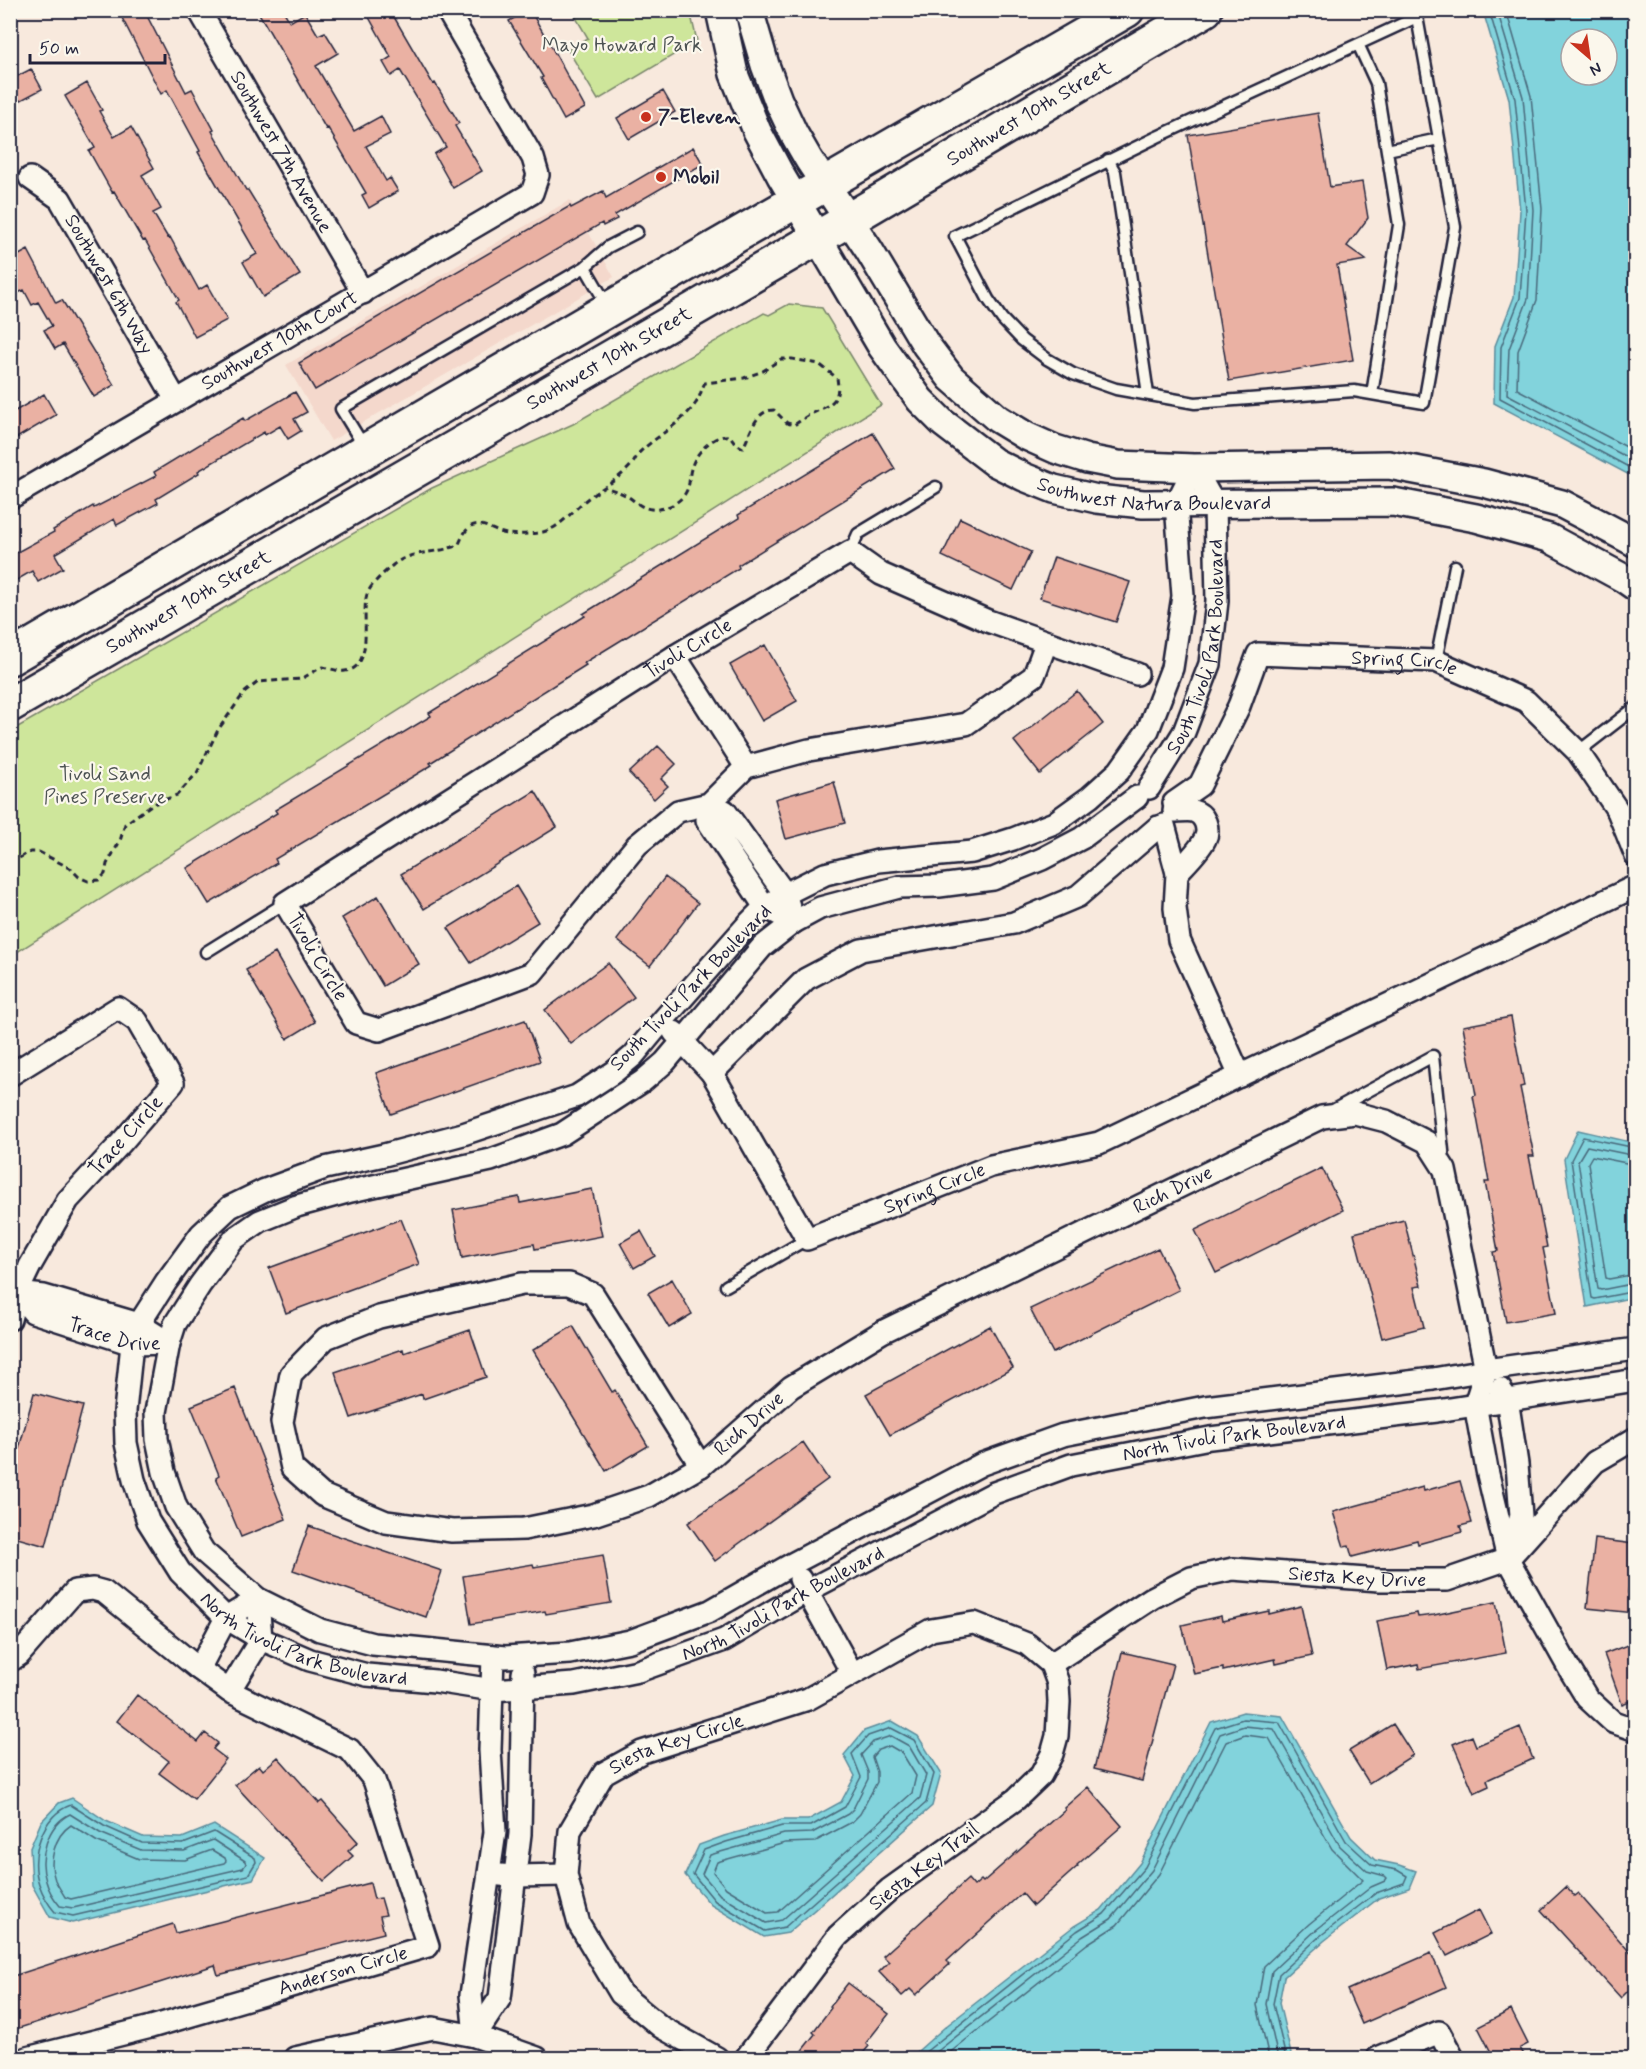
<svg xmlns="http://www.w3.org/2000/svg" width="1646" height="2069" viewBox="0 0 1646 2069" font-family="Mynerve,sans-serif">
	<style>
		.built { fill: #f4d8cc }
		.green { fill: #cee69b; stroke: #78846b; stroke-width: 1.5 }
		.water { fill: #82d3dc; stroke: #5c8c9c; stroke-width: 1.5; fill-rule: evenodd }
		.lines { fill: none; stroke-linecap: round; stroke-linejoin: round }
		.shore { stroke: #48697b; stroke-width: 1.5 }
		.building { fill: #eab1a3; stroke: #22223b; stroke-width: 1.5 }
		.service-casing { stroke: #22223b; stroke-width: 15 }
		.minor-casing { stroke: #22223b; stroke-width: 26 }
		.tertiary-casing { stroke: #22223b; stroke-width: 32 }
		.primary-casing { stroke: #22223b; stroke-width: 38 }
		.path { stroke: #22223b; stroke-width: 3; stroke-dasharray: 6 4.5; stroke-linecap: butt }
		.service { stroke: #fbf7ec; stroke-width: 10 }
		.minor { stroke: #fbf7ec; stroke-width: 21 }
		.tertiary { stroke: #fbf7ec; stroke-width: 27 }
		.primary { stroke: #fbf7ec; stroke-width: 33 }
		.poi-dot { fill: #c8321e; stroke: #fbf7ec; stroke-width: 2 }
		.labels { text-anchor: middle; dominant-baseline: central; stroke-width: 4.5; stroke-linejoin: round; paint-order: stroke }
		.park-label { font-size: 20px; fill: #4d5353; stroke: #fbf7ec }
		.street-label { font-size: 20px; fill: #22223b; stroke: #fbf7ec }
		.poi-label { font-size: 20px; font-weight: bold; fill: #22223b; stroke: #fbf7ec; text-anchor: start }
	</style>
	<rect width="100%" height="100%" fill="#f8e9dd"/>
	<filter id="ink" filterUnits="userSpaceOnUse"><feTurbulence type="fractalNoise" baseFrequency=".0167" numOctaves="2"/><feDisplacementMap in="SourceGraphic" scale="12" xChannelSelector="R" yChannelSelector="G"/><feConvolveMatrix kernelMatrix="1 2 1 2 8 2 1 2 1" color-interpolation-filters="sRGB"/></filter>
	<g filter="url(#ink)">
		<path class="built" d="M570 200 614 277 331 441 286 365Z"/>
		<path class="green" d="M572 11H690L697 41 598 100 568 50 588 38Z
			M789 304 822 308 881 405 11 956V731L432 488 573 424 764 313 769 315Z"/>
		<path class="water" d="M1483 11H1635V478L1494 403 1495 346 1514 297 1520 211 1509 99ZM1571 39H1607V75H1571Z
			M1578 1130 1635 1143V1297L1587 1307 1564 1159Z
			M1243 1712 1282 1716 1351 1837 1375 1860 1399 1865 1416 1871 1409 1888 1379 1898 1324 1941 1284 1977 1279 2003 1292 2058H910L945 2027 1074 1926 1101 1910 1140 1863 1211 1722Z
			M892 1721 918 1736 941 1773 932 1806 788 1933 764 1937 711 1905 685 1875 699 1845 724 1836 782 1820H808L841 1802 855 1776 844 1755 864 1731Z
			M72 1798 106 1821 143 1837 182 1838 214 1825 265 1858 253 1879 72 1923 50 1917 32 1885 30 1848 41 1822 59 1803Z"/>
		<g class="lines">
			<path class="shore" d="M1489 10 1515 99 1526 210 1520 298 1501 347 1500 398 1636 471
				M1497 10 1523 97 1533 210 1528 299 1509 349 1507 394 1636 462
				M1506 10 1531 96 1542 209 1537 300 1518 351 1517 389 1636 452
				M1636 1148 1583 1137 1571 1160 1592 1298 1595 1299 1636 1291
				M1636 1156 1587 1146 1578 1161 1598 1289 1601 1290 1636 1283
				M1636 1165 1592 1156 1588 1163 1606 1278 1609 1279 1636 1274
				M891 1728 914 1740 934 1774 926 1803 785 1927 765 1931 715 1901 693 1874 704 1850 726 1842 782 1826H811L845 1807 861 1777 852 1754 868 1736Z
				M891 1736 909 1746 926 1775 920 1798 782 1920 766 1923 720 1895 702 1874 710 1855 784 1834 812 1833 848 1814 853 1809 868 1779V1772L861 1755 873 1742Z
				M890 1746 902 1753 916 1776 912 1793 778 1912 767 1913 726 1888 713 1872 717 1862 785 1843 814 1842 852 1822 860 1814 877 1782V1772L872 1757 878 1750Z
				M71 1805 104 1826 142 1843 183 1844 214 1832 255 1858 256 1862 248 1875 73 1916 55 1912C49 1905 42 1893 39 1884 29 1857 42 1815 71 1805Z
				M70 1814 100 1833 141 1850 184 1851 213 1840 245 1861 246 1864 243 1868 73 1908 60 1906C55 1900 48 1889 46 1881 38 1858 47 1825 70 1814Z
				M71 1825 96 1841 139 1859 185 1860 212 1850 225 1858 226 1861 224 1863 71 1899 65 1897C62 1892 58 1886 55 1880 48 1862 54 1836 71 1825Z
				M918 2058 1077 1931 1104 1914 1145 1867 1215 1728 1243 1719 1279 1722 1346 1841 1372 1865 1397 1870 1407 1876 1404 1883 1376 1893 1320 1936 1279 1974 1273 2004 1286 2058
				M929 2058 1082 1937 1111 1919 1152 1870 1220 1734 1244 1726 1274 1729 1340 1846 1367 1871 1385 1876 1387 1878 1385 1881 1371 1887 1316 1930 1272 1971 1266 2004 1278 2058
				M943 2058 1087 1944 1117 1925 1159 1874 1226 1742 1245 1735 1269 1738 1332 1849 1363 1880 1309 1924 1264 1966 1257 2005 1269 2058"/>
		</g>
		<path class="building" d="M118 10H144L186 92 192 89 214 130 212 131 246 190H248L300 275 263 297 243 262 257 254 198 152 200 151 167 90 161 94Z
			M257 10H283L290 22 305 13 318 35 325 32 338 53 316 66 354 131 381 116 390 134 366 146 386 181 390 178 398 191 369 208 362 195 366 193 328 128 326 129Z
			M365 10H390L433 84 435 83 459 123 455 126 482 171 453 188 434 154 446 147 400 70 391 76 383 62 391 57Z
			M528 10H530L551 46 585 108 564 120 541 78 543 77 509 21Z
			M31 69 42 89 10 106V80Z
			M87 83 102 110 99 111 114 137 131 127 154 168 142 175 161 209 153 213 168 238 170 237 199 290 207 285 227 320 195 337 176 302 179 300 145 240 143 241 114 191 112 192 89 151 95 148 65 96Z
			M663 91 675 112 629 139 617 118Z
			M1318 113 1330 187 1362 182 1368 218 1347 246 1366 260 1337 265 1353 360 1229 381 1188 135Z
			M693 147 703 164 615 215 617 219 603 226 602 223 315 390 299 363 570 206 571 208 603 191 606 198Z
			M28 250 56 303 62 300 114 385 94 397 63 344 55 349 44 330 52 326 38 302 32 305 24 290 10 297V280L16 277 10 267V260Z
			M295 392 307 412 294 419 301 431 288 439 280 426 265 435 264 432 198 471 199 473 156 499 158 503 117 525 114 519 55 554 63 568 38 582 32 571 15 581 10 572V556L54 532 53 530 93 506 94 508 156 476 154 472 243 418 245 421Z
			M44 394 56 415 15 439 10 431V414Z
			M873 433 895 469 738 565 739 568 584 663 586 665 430 763 432 765 275 859 277 863 209 904 187 868 277 813 275 810 431 716 429 713 585 616 583 614 739 518 738 515Z
			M960 518 1031 552 1013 590 942 556Z
			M1054 557 1130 582 1116 622 1040 598Z
			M765 645 797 701 762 721 730 665Z
			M1077 691 1103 724 1040 774 1014 741Z
			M658 746 676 764 661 779 668 786 654 799 629 773Z
			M834 782 845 823 786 839 775 799Z
			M535 791 557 827 424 909 401 874Z
			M665 877 698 903 650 966 617 940Z
			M516 886 538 922 471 963 448 928Z
			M378 896 419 964 383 986 342 918Z
			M275 953 315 1022 287 1039 246 970Z
			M608 963 634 997 571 1044 545 1010Z
			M1511 1017 1524 1086 1520 1087 1534 1156H1529L1547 1247 1543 1248 1556 1313 1506 1322 1493 1252 1498 1251 1485 1182H1489L1473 1096 1476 1095 1463 1026Z
			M525 1020 540 1061 391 1114 376 1073Z
			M1322 1168 1343 1210 1216 1273 1195 1230Z
			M592 1189 602 1236 535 1249 534 1244 462 1258 453 1210 519 1197 520 1203Z
			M401 1219 419 1264 286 1313 269 1268Z
			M1404 1220 1421 1286 1414 1287 1424 1327 1382 1338 1354 1233Z
			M641 1231 655 1256 634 1268 620 1243Z
			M1158 1248 1179 1290 1053 1353 1030 1309Z
			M672 1279 692 1314 669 1328 648 1293Z
			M573 1326 612 1392 615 1390 648 1446 606 1471 533 1350Z
			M990 1326 1013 1368 890 1435 866 1394Z
			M470 1330 486 1377 423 1399 422 1394 351 1418 335 1372 403 1349 404 1353Z
			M235 1388 286 1519 241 1537 216 1477 219 1475 191 1406Z
			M34 1393 83 1406 46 1546 10 1536V1482Z
			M803 1442 828 1479 715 1561 688 1523Z
			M1460 1481 1472 1523 1460 1526 1462 1532 1418 1544 1417 1540 1352 1557 1349 1546 1344 1547 1333 1512 1423 1487 1424 1491Z
			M309 1526 442 1571 426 1617 293 1570Z
			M1595 1539 1634 1544 1628 1593 1635 1594V1613L1587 1608Z
			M603 1555 611 1603 546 1614 545 1611 471 1624 463 1576 533 1564 534 1567Z
			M1496 1602 1506 1653 1419 1669 1418 1664 1387 1670 1377 1621 1417 1613 1418 1617 1434 1615Z
			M1301 1606 1312 1656 1276 1664 1275 1659 1223 1671V1668L1194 1674 1182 1625 1221 1616 1222 1621 1269 1611V1614Z
			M1635 1642V1699L1622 1704 1604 1654Z
			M1122 1652 1173 1664 1142 1781 1094 1769Z
			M137 1695 198 1742 205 1733 218 1743 213 1749 226 1759 194 1799 159 1773 169 1761 117 1721Z
			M1393 1724 1413 1755 1369 1783 1349 1751Z
			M1520 1727 1533 1759 1487 1780 1489 1786 1474 1793 1453 1744 1472 1736 1476 1746Z
			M278 1757 319 1803 322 1801 358 1842 348 1851 353 1856 324 1881 235 1785 259 1765 263 1770Z
			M1088 1787 1122 1826 1077 1865 1078 1866 1033 1906 1022 1893 947 1961 950 1964 916 1995 910 1989 902 1996 879 1972 889 1962 883 1956 968 1879 974 1886 981 1880 983 1882 1065 1810 1064 1808Z
			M370 1883 374 1899 381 1898 386 1915 380 1916 384 1933 218 1975 215 1965 10 2031V1977L173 1924 176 1933Z
			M1566 1887 1574 1896 1578 1893 1635 1958V2000L1628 1991 1621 1998 1541 1910Z
			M1479 1910 1491 1934 1447 1956 1435 1933Z
			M1431 1953 1446 1987 1362 2024 1347 1990Z
			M848 1983 889 2014 866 2043 869 2046 859 2058H796L815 2034 813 2032 831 2008 830 2006Z
			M1511 2010 1528 2044 1520 2048 1526 2058H1494L1478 2027Z"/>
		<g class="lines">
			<g class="service-casing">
				<path id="service" d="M1417 17 1455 227 1424 403 1354 391 1195 403 1116 389 1073 374 1047 359 1022 340 1002 319 988 299 955 236 1157 137Z
					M1358 44 1376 83 1399 225 1372 394
					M1387 150 1439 139
					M1108 160 1115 172 1148 394
					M585 267 608 247 637 232
					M365 448 341 409 585 267 607 305
					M850 552 858 534 936 487
					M1436 661 1455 566
					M1578 752 1636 707
					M206 952 285 903
					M1335 1109 1433 1056 1444 1160
					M726 1286 807 1239"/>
			</g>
			<g class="minor-casing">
				<g id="minor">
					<path id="s1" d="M199 10 363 293"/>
					<path id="s2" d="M30 178 60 199 176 400"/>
					<path id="s3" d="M1194 468 1176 504 1183 596 1172 668 1148 730 1119 771 1090 797 1054 823 1013 839 972 852 878 861 825 874 785 894 765 907 749 923 663 1020 633 1056 614 1072 577 1096 463 1134 384 1155 325 1168 265 1190 230 1207 201 1234 166 1282 139 1324 132 1344 125 1411 126 1443 134 1480 148 1521 180 1572 226 1618 261 1639 310 1660 367 1675 435 1681 493 1690 574 1684 638 1671 724 1640 807 1591 994 1493 1071 1465 1210 1438 1437 1411 1636 1380"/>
					<path id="s4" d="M10 498 532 193 538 175 533 158 447 10"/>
					<path id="s5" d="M1046 643 1034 676 966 724 809 750 746 767 709 804 678 811 637 845 532 973 379 1030 356 1023 285 903 675 656 850 552 881 574 988 621 1137 674"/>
					<path d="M675 656 746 767"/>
					<path id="s6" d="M1149 788 1184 732 1210 664 1217 601 1215 505 1194 468"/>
					<path d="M1137 797 1082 838 1042 859 993 879 939 886 899 887 820 908 794 922 762 947 665 1062 643 1081 562 1134 491 1160 351 1191 297 1206 260 1221 234 1239 200 1285 175 1324 169 1343 156 1412 157 1439 164 1472 176 1507 204 1552 258 1599 320 1630 373 1644 505 1657 570 1653 630 1641 710 1611 792 1564 982 1464 1063 1435 1205 1407 1433 1379 1486 1370 1636 1349"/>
					<path id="s7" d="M1174 803 1200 785 1239 706 1258 654 1436 661 1526 701 1578 752 1618 811 1636 856"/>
					<path d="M709 804 725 811 785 894 794 922 765 907 707 820Z"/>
					<path d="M1174 811C1180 811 1188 810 1193 811 1205 814 1210 829 1205 839 1199 851 1186 863 1177 873"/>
					<path d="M1164 825 1177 873 1175 908 1179 940 1240 1076"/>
					<path id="s8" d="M1158 827 1078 896 1014 923 861 950 806 979 712 1073 807 1239 991 1166 1099 1143 1636 886"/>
					<path d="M674 1032 712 1073"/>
					<path d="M10 1075 118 1008 137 1021 173 1083 121 1143 68 1200 30 1266 17 1293 10 1319"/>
					<path d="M522 1284H569L593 1294 701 1466 649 1496 593 1515 524 1529 452 1531 386 1522 322 1495 292 1468 282 1422 291 1374 326 1338 379 1317Z"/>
					<path id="s9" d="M10 1289 17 1293 33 1312 132 1344 169 1343 139 1324 44 1296 17 1293"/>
					<path d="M1500 1389 1507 1399 1517 1464 1521 1516 1509 1554"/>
					<path id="s10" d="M701 1466 791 1387 882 1332 1322 1117 1355 1113 1386 1121 1427 1142 1445 1170 1486 1370 1475 1404 1487 1470 1508 1559 1570 1670 1587 1698 1613 1722 1636 1730"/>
					<path d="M800 1579 852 1673"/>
					<path d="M10 1661 19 1655 75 1591 93 1589 104 1592 199 1669 229 1691 350 1750 374 1780 428 1946 151 2027 27 2058"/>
					<path id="s11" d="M1051 1664 1152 1598 1191 1578 1233 1569 1379 1580H1447L1508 1559 1595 1462 1636 1438"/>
					<path d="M199 1669 226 1618 258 1599 261 1639 229 1691"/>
					<path d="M500 1875 515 1876 566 1875"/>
					<path d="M475 2036 500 1998 520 1834 523 1673"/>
					<path d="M475 2036 471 1995 495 1832 490 1750 493 1656"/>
					<path d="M295 2058 433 2028 475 2036 537 2058"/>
					<path id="s12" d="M717 2058 661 2027 621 1994 579 1924 566 1875 570 1831 604 1773 642 1752 808 1699 931 1630 974 1623 1027 1644 1051 1664 1058 1683 1059 1702 1057 1736 1052 1754 1041 1775 1016 1799 890 1889 838 1936 746 2058"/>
					<path d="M1378 2058 1439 2032 1453 2058"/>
				</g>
			</g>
			<g class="tertiary-casing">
				<g id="tertiary">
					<path id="s13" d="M720 10 734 74 757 131 781 176 882 347 920 400 943 423 994 462 1024 477 1054 489 1097 499 1143 504 1393 502 1476 518 1549 538 1623 578 1636 587"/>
					<path d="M749 10 765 65 778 100 794 134 809 160 869 250 926 345 951 378 998 419 1026 436 1055 449 1087 459 1118 465 1194 468 1389 465 1484 483 1562 504 1636 543"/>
				</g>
			</g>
			<g class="primary-casing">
				<g id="primary">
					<path d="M10 658 609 309 1127 10"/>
					<path id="s14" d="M10 705 850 219 1205 10"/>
				</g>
			</g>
			<path class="path" d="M10 863 30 852H39L70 868 79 877 88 881 99 880 105 874 107 864 120 841 125 824 151 805 177 795 197 773 218 730 244 693 258 682 301 679 322 667C329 668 339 672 345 671 377 668 359 609 368 592 373 582 385 572 393 565 412 549 439 555 459 544 473 509 486 531 507 534 516 535 534 534 543 532 560 528 573 510 587 499 602 488 621 478 633 463 636 459 637 454 641 451 657 436 683 422 696 403 700 398 701 389 705 383L744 378 763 371 781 359H792L819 364 837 378C841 403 830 404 811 414 805 417 800 421 794 425L787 423 774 410C755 410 751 433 743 448L736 444 730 436C713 434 695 453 691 469 689 475 690 482 688 487 684 502 665 511 651 509 641 508 635 501 627 496 620 492 613 490 605 487"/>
			<use href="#service" class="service"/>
			<use href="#minor" class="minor"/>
			<use href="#tertiary" class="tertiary"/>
			<use href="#primary" class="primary"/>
		</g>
	</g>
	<g class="poi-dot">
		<circle cx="646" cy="117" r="6"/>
		<circle cx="661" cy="177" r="6"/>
	</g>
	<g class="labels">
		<g class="park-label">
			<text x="622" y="45">Mayo Howard Park</text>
			<text x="105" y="774">Tivoli Sand<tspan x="105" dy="23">Pines Preserve</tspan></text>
		</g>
		<g class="street-label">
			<text stroke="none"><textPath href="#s14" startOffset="1178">Southwest 10th Street</textPath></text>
			<text stroke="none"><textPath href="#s1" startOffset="164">Southwest 7th Avenue</textPath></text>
			<text stroke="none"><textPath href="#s2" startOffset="135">Southwest 6th Way</textPath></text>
			<text stroke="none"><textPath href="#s4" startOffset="312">Southwest 10th Court</textPath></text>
			<text stroke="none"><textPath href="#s14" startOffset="692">Southwest 10th Street</textPath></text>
			<text stroke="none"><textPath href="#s13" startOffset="705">Southwest Natura Boulevard</textPath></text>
			<text stroke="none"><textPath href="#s14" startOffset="206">Southwest 10th Street</textPath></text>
			<text stroke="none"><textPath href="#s6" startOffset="153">South Tivoli Park Boulevard</textPath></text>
			<text stroke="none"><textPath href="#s5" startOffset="1449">Tivoli Circle</textPath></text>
			<text stroke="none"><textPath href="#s7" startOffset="322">Spring Circle</textPath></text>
			<text transform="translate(317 957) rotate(59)">Tivoli Circle</text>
			<text transform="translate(691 988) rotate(-46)">South Tivoli Park Boulevard</text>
			<text transform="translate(126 1136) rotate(-48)">Trace Circle</text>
			<text stroke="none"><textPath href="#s8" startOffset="854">Spring Circle</textPath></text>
			<text stroke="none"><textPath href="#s10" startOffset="550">Rich Drive</textPath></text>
			<text stroke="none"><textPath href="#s9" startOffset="118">Trace Drive</textPath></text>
			<text stroke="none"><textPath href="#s10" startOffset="64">Rich Drive</textPath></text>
			<text stroke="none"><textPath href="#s3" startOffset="2892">North Tivoli Park Boulevard</textPath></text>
			<text stroke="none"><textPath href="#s11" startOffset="332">Siesta Key Drive</textPath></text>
			<text stroke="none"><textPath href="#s3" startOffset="2406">North Tivoli Park Boulevard</textPath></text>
			<text stroke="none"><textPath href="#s3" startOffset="1900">North Tivoli Park Boulevard</textPath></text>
			<text stroke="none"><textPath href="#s12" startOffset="438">Siesta Key Circle</textPath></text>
			<text transform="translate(924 1867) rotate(-37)">Siesta Key Trail</text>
			<text transform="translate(343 1971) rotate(-16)">Anderson Circle</text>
		</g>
		<g class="poi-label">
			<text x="658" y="117">7-Eleven</text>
			<text x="673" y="177">Mobil</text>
		</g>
	</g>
	<rect width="1646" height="2069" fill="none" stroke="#fbf7ec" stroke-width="36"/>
	<rect x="18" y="18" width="1610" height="2033" fill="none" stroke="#22223b" stroke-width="2" filter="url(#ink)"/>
	<g transform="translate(1589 57) rotate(151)"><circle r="28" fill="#fbf7ec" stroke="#a4a2a5" stroke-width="1.5"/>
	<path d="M0-4.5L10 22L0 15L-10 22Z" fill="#c8321e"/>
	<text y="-9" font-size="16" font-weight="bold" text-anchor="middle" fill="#22223b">N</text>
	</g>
	<path d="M30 54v9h135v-9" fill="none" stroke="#22223b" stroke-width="3"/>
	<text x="39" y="54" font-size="18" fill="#22223b" stroke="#fbf7ec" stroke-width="4.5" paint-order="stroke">50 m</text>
</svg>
